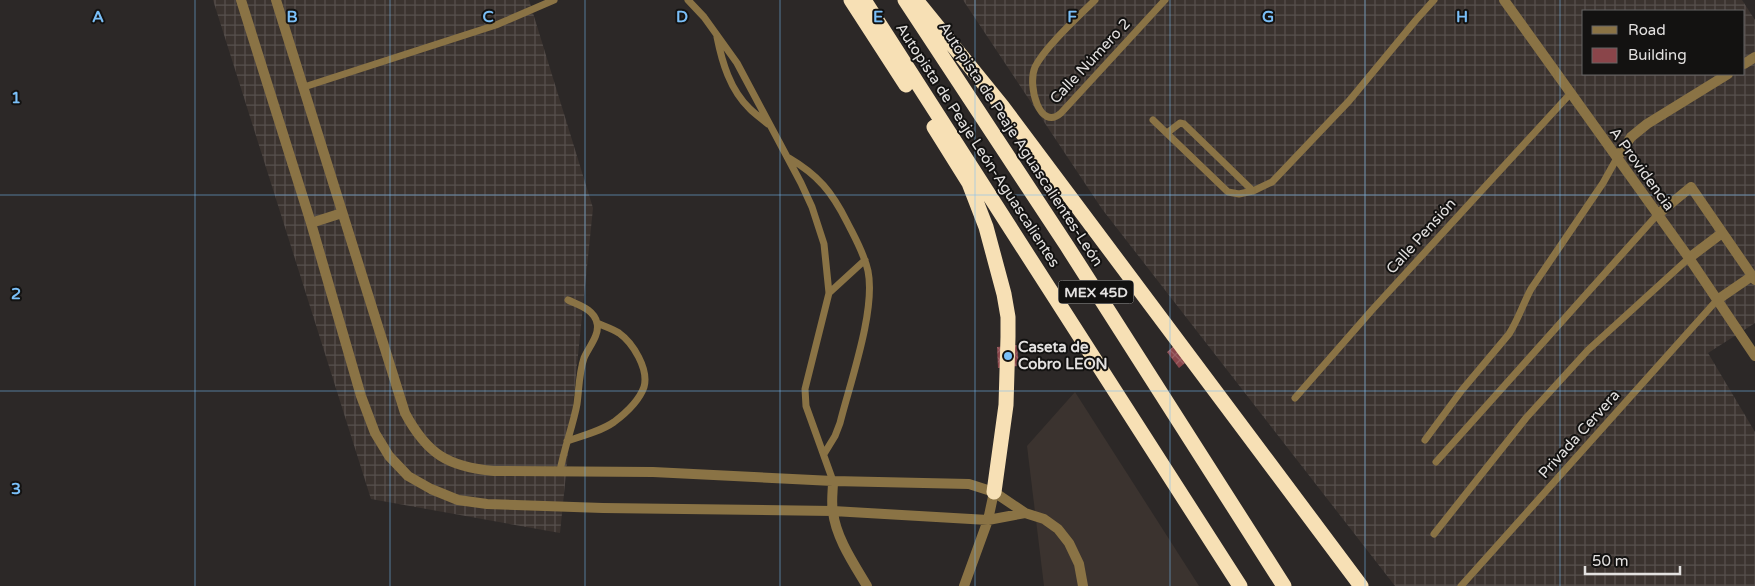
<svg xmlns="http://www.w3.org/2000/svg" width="1755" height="586" viewBox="0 0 1755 586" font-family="'Varela Round',sans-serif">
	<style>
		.built { fill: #3b332f }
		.industrial { fill: url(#industrial-grid); fill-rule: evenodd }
		.building { fill: url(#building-cross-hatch) }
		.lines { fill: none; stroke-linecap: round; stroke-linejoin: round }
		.lane { stroke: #8a7345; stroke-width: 7 }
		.street { stroke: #8a7345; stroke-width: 10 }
		.highway { stroke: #f7e0b5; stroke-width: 15 }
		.grid { fill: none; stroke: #7abff8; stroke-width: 1; stroke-opacity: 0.55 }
		.poi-dot { fill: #7abff8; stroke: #131211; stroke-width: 2 }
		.labels { text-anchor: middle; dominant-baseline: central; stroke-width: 4; stroke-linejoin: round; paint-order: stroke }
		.shield { fill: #131211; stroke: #a5a3a2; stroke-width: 1 }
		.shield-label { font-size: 14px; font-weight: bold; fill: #e3e1e0 }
		.street-label { font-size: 15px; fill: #e3e1e0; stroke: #131211 }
		.poi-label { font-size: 15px; font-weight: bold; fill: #e3e1e0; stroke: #131211; text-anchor: start }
		.grid-label { font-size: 16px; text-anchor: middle; font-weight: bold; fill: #7abff8; stroke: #131211; stroke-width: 4; stroke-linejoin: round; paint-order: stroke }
	</style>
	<defs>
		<pattern id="industrial-grid" width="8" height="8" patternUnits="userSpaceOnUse" patternTransform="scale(1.25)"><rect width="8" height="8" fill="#3b332f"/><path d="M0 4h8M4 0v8" fill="none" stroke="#57504d"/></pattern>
		<pattern id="building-cross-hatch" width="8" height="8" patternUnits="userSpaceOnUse" patternTransform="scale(1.25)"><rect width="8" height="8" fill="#8a454a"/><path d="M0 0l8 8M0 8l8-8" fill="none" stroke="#9a6064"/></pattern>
	</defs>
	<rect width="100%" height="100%" fill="#2c2827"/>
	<path class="built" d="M1075 392 1199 586H1044L1027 446Z"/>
	<path class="industrial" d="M213 0H529L593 208 560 533 371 499Z
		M963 0H1742L1755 20V323L1708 353 1755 432V586H1395L1102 209ZM1584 11H1744V74H1584Z"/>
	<path class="building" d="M1183 338 1196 354 1179 368 1167 352Z
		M1017 345 1019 366 998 368 997 347Z"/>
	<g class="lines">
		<path class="lane" d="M688 0 704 17 737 63 801 183 812 207 824 244 829 293 805 389 806 406 833 481
			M1095 0C1078 17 1045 47 1035 67 1027 86 1040 132 1061 113L1165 0
			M717 37C722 62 730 90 750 109 755 114 762 119 768 124
			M304 87 496 25 554 0
			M1153 120 1228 192 1239 194 1253 191 1272 182 1349 101 1416 20 1434 0
			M1167 133 1180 123 1184 124 1253 191
			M789 158C818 175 832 192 847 222 855 238 864 253 868 271 876 310 850 383 840 423L835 436 824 454
			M829 293 865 260
			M1295 398 1372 310 1570 94
			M1425 440 1462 390 1509 334C1518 320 1523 304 1531 289L1603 183 1617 158
			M567 441C583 436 601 431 614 422 626 413 639 401 644 387 649 369 633 343 619 333 613 329 604 326 597 323
			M1436 462 1657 215
			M560 471C564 448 573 426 577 404 579 389 579 373 584 358 588 348 600 335 597 323 594 309 578 305 568 300
			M1434 534 1526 418 1588 350 1689 258
			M1461 586 1717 300"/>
		<path class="street" d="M241 0 311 223 361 396 375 433 389 456 408 476 431 489 458 500 487 504 603 508 833 511 988 520 1025 513
			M276 0 405 413C427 454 448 467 494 471L653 472 833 481 969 484 994 492 1025 513 1044 519 1058 529 1069 543 1079 564 1083 586
			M1504 0 1689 258 1755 356
			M1744 64 1755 57
			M1617 158 1631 137 1647 124 1728 74
			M1657 215 1691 187 1755 280
			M311 223 342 213
			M1689 258 1722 233
			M1717 300 1752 276
			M833 481C833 491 831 502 833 512 836 538 854 564 867 586
			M964 586 988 520 994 492"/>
		<path class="highway" d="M851 0 906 85
			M864 0 1240 586
			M905 0 1067 246 1284 586
			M916 0 1002 106 1361 586
			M934 127 969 183 986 227 1004 294 1008 317V337L1006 405 994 492"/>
	</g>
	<path class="grid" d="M195 0V586M390 0V586M585 0V586M780 0V586M975 0V586M1170 0V586M1365 0V586M1560 0V586M0 195H1755M0 391H1755"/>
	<circle class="poi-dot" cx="1008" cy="356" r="5"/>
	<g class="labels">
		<rect class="shield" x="1058.5" y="280.5" width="75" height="23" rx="4"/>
		<g class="shield-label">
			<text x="1096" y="292">MEX 45D</text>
		</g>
		<g class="street-label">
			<text transform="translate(1090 61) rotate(-47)">Calle Número 2</text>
			<text transform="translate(1021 144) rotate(57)">Autopista de Peaje Aguascalientes-León</text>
			<text transform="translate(978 145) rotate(57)">Autopista de Peaje León-Aguascalientes</text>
			<text transform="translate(1642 169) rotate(54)">A Providencia</text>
			<text transform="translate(1421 236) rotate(-48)">Calle Pensión</text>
			<text transform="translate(1579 434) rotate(-48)">Privada Cervera</text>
		</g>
		<g class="poi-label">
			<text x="1018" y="347">Caseta de<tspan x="1018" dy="17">Cobro LEON</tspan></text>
		</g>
	</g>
	<g class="grid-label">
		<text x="98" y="22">A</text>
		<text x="292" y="22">B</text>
		<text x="488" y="22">C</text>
		<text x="682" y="22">D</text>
		<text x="878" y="22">E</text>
		<text x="1072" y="22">F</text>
		<text x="1268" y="22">G</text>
		<text x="1462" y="22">H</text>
		<text x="16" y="103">1</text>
		<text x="16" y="299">2</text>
		<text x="16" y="494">3</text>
	</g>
	<rect x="1582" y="10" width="162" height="65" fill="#131211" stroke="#666564"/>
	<rect x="1592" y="26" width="25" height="8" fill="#8a7345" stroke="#666564"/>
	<text x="1628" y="35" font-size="15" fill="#e3e1e0">Road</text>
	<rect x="1592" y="48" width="25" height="15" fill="#8a454a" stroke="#666564"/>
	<text x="1628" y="60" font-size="15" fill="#e3e1e0">Building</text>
	<path d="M1585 566v8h95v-8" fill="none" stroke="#e3e1e0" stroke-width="2.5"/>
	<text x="1592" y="566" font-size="15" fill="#e3e1e0" stroke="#131211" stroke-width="4" paint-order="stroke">50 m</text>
</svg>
